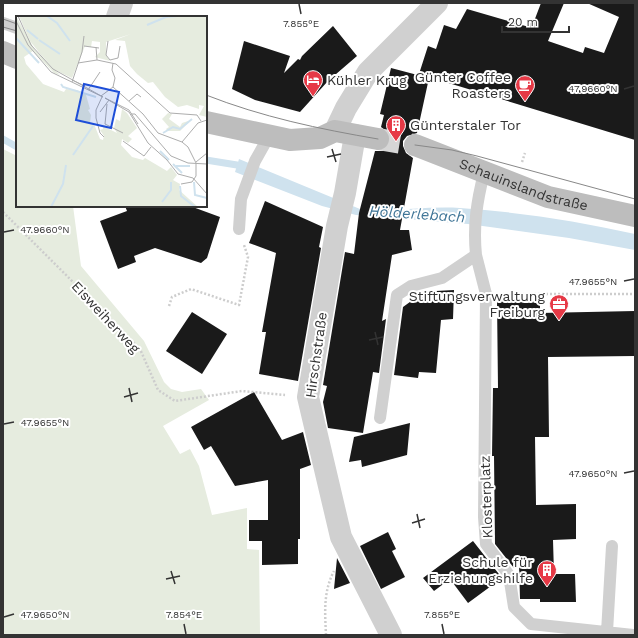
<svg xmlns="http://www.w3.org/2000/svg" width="638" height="638" viewBox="0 0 638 638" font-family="'Work Sans',sans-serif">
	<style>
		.green { fill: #e6ecdf }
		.water { fill: #cfe2ee }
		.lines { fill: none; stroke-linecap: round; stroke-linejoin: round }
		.stream { stroke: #cfe2ee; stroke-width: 7 }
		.building { fill: #1a1a1a }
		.secondary-tunnel { stroke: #d6d6d6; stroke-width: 22; stroke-dasharray: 22 11; stroke-linecap: butt }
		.path { stroke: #cdcdcd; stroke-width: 2.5; stroke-dasharray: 2 2; stroke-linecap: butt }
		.service { stroke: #d0d0d0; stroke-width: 12 }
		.minor { stroke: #d0d0d0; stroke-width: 22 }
		.secondary { stroke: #bdbdbd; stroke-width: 22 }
		.tram { stroke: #888; stroke-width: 1 }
		.ticks { fill: none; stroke: #333; stroke-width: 1.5 }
		.labels { text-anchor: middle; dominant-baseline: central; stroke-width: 4; stroke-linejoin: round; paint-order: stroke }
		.poi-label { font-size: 14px; fill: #333; stroke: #fff; text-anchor: end }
		.street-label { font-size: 14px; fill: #333; stroke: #fff }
		.water-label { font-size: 15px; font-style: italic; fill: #3f7597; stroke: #fff }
		.inset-river { fill: none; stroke: #cfe2ee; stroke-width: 2 }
		.inset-road { fill: none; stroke: #adadad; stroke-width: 1 }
		.view { fill: #1d4ed8; fill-opacity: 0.15; stroke: #1d4ed8; stroke-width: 2 }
		.inset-edge { fill: none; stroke: #333; stroke-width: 2 }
		.ticks-label { font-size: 10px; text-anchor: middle; fill: #333; stroke: #fff; stroke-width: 4; stroke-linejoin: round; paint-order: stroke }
	</style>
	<rect width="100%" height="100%" fill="#fff"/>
	<path class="green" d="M3 149 17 156V206H73L81 266 144 341 164 382 171 389 182 392 201 389 209 400 163 426 180 454 190 449 199 466 212 515 247 508V549L259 550 260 635H3Z"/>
	<path class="water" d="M239 159 360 209C393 212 427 206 460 208 518 212 578 221 635 234V250L569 238 468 224 356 215 322 206 235 172Z"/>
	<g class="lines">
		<path class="stream" d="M3 139 17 147
			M206 160 237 165 245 168"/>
	</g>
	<path class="building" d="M541 3H564L548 41 583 53 585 47 604 53 619 17 587 3H635V140L419 74 428 46 436 49 444 25 456 29 467 9 529 27 530 23 533 24Z
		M333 26 357 56 328 81 300 112 255 100 232 89 244 41 290 56 284 73 298 59 300 60 302 56Z
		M391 68 429 78 417 133 407 136 403 141V146L406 153 413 158 400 230H409L412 250 392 255 382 321 386 319 379 373 373 372 363 433 328 428 323 402 327 386 323 385 345 252 354 254 359 213 375 151H383L387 147 390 142V134L381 127 384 115 380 114Z
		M265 201 323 227 319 247 321 248 298 381 259 374 266 332H262L276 253 249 243Z
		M125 206H190L220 217 207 258 201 263 155 248 134 256 136 262 118 269 100 221 127 211Z
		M454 290 453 319 441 320 436 373 419 372 418 378 394 375 403 307 421 294 436 291Z
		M497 301H540V313L635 311V356L548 357 549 437H535L536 505 576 504V539L553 540 554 574H575L576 602H540V599H520L519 564 514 568 495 544 494 456H492L493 388H498Z
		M192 312 227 334 202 374 166 351Z
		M254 392 282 440 303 432 311 465 300 469V539H298V564L262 565V541H249V520H268V480L235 486 211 446 204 450 191 427Z
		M410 423 407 455 362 467 361 460 349 462 354 437Z
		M388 532 396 549 392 551 405 577 381 589 360 546Z
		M473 541 502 578 468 603 450 579 434 591 423 578Z
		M337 558 350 583 334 589Z"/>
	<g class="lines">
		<path class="secondary-tunnel" d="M378 139 415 145"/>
		<path class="path" d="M522 162 525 153
			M3 212 140 349 158 390 175 401 242 391 285 395
			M502 294H635
			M169 306 172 297 191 289 239 305 248 257 244 245
			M326 635C325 613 323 592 334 571"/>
		<path class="service" d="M3 23 17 28
			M239 229 241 199 255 161 269 136
			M476 255 486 294 484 517 486 544 509 575 514 607 531 624 633 635
			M380 418 397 295 411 286 442 278 476 255C473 225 477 201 484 173
			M607 632 612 546"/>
		<path class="minor" d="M117 17 122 3
			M335 131 346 108 368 72 437 3
			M355 135 345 193 337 226 308 397 341 537 391 635"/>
		<g class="secondary">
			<path d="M3 52 17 58"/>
			<path d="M206 122 290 140 320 138 335 131 378 139"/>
			<path id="s1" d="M415 145 548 197 635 216"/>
		</g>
		<path class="tram" d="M3 19 17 24
			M3 27 17 31
			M206 95C262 117 319 129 378 139
			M415 145 452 150 477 156 635 199"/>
	</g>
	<path class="ticks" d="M299 4 301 14M624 89 634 86M332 149 336 162M327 157 341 154M4 232 14 230M624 281 634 279M375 332 378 345M369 340 383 337M129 388 132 402M124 397 138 393M4 424 14 422M624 473 634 471M417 514 420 528M412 523 425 519M171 571 175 584M166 579 180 576M4 617 14 614M184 624 186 634M442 624 444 634"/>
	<defs>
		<g id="hotel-pin" transform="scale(1)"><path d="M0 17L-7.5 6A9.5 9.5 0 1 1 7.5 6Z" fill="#e63946" stroke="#fff"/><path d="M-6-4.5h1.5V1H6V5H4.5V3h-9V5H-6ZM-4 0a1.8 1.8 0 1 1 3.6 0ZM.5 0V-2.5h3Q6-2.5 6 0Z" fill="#fff"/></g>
		<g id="cafe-pin" transform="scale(1)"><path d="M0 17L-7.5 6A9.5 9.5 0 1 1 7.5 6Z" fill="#e63946" stroke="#fff"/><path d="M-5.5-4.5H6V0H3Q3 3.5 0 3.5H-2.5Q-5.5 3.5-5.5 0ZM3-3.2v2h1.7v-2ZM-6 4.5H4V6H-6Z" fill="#fff"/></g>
		<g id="building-pin" transform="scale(1)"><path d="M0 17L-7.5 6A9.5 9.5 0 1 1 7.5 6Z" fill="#e63946" stroke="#fff"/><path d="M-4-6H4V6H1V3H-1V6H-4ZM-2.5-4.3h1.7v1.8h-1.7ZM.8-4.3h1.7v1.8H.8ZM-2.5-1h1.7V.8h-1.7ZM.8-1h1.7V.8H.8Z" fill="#fff"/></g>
		<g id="office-pin" transform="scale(1)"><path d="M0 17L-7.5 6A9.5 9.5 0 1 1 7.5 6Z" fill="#e63946" stroke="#fff"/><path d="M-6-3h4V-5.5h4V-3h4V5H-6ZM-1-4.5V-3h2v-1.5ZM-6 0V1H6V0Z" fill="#fff"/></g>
	</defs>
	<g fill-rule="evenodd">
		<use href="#hotel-pin" x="313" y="80"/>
		<use href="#cafe-pin" x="525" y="85"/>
		<use href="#building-pin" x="396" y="125"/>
		<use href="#office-pin" x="559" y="304"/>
		<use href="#building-pin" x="547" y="570"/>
	</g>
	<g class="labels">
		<g class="poi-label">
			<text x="511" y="77">Günter Coffee<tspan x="511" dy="16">Roasters</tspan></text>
			<text x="327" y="80" text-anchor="start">Kühler Krug</text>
			<text x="410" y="125" text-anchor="start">Günterstaler Tor</text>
			<text x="545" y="296">Stiftungsverwaltung<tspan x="545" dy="16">Freiburg</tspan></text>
			<text x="533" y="562">Schule für<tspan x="533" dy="16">Erziehungshilfe</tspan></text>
		</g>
		<g class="street-label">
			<text stroke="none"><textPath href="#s1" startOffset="116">Schauinslandstraße</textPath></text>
			<text transform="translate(106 317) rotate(47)">Eisweiherweg</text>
			<text transform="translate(316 355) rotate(-82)">Hirschstraße</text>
			<text transform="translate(486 497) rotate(-92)">Klosterplatz</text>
		</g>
		<g class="water-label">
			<text transform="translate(417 214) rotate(4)">Hölderlebach</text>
		</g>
	</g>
	<g transform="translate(16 16)">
		<rect width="191" height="191" fill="#fff"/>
		<path d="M0 0 19 34 44 59 38 57 17 35 8 41 10 48 27 68 48 76 50 73 61 74 70 79 74 93 72 94 75 99 74 107 78 108 84 123 87 124 88 120 84 114 87 113V110L101 117 98 112 100 103 104 105 106 93 111 97 121 112 112 120 116 123 112 127 106 123 105 129 116 141 127 144 129 142 151 155 155 151 161 159 157 164 164 168 163 174 182 191H0ZM3 0H191V101L183 99 188 90 183 89V93L171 89 162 91 149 81 137 66 132 67 121 58 114 50 109 25 99 24 115 18 90 26V39L94 45 79 41 84 36V26L76 25 75 31 69 30 56 62 39 54 25 39 14 25ZM152 97 156 98 153 103 164 111 166 107 175 104 164 115H152L150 113 153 111 146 103Z" fill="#e6ecdf"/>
		<path class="inset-river" d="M31 0 41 7 54 25M131 9 150 1 161 0M11 14 22 23M0 22 23 47M23 24 44 38M45 68 47 71 80 81M147 117 157 111 164 113 176 103M144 135 153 144M57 139 77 110M157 148 166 157M160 150H174M178 166 179 179 191 182M164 170 165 180 179 191M146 186 155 174V166M35 191 47 168 50 149"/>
		<path class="inset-road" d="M2 0 15 29 37 53 87 81M0 5 12 29 35 56 87 81M92 25 90 39 94 44 102 42 104 30M68 30 83 32M80 31 81 44M62 47 81 44 100 48 154 97 181 99 185 105M56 64 69 70M56 66 66 36 68 20M97 71 127 98 142 117 166 126 172 131 180 147V160L176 166 165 168M97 71 99 62 96 54 97 47M72 74 84 56M85 80 97 71M86 81 80 94V102L84 117 88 121M89 82 113 96 132 127 151 144 162 158 177 162 191 178M89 82 113 94 122 108M113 85 121 78 125 81M91 88 89 108 107 117M84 96 93 84M115 98H119L155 140 172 147 191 148M107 125 128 140 135 131M166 126 182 107 191 104M180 146 191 137"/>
		<path class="view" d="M68 68 103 76 95 112 60 104Z"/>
		<rect width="191" height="191" class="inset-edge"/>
	</g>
	<g class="ticks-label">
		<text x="301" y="27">7.855°E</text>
		<text x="593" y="92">47.9660°N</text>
		<text x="45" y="233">47.9660°N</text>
		<text x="593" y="285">47.9655°N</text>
		<text x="45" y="426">47.9655°N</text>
		<text x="593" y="477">47.9650°N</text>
		<text x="184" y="618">7.854°E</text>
		<text x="442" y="618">7.855°E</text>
		<text x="45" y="618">47.9650°N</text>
	</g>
	<rect width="638" height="638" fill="none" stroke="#333333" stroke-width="8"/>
	<path d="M502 26v6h67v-6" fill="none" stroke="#333333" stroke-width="2"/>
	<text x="508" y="26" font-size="12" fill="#333333" stroke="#ffffff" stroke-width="3" paint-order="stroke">20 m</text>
</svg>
